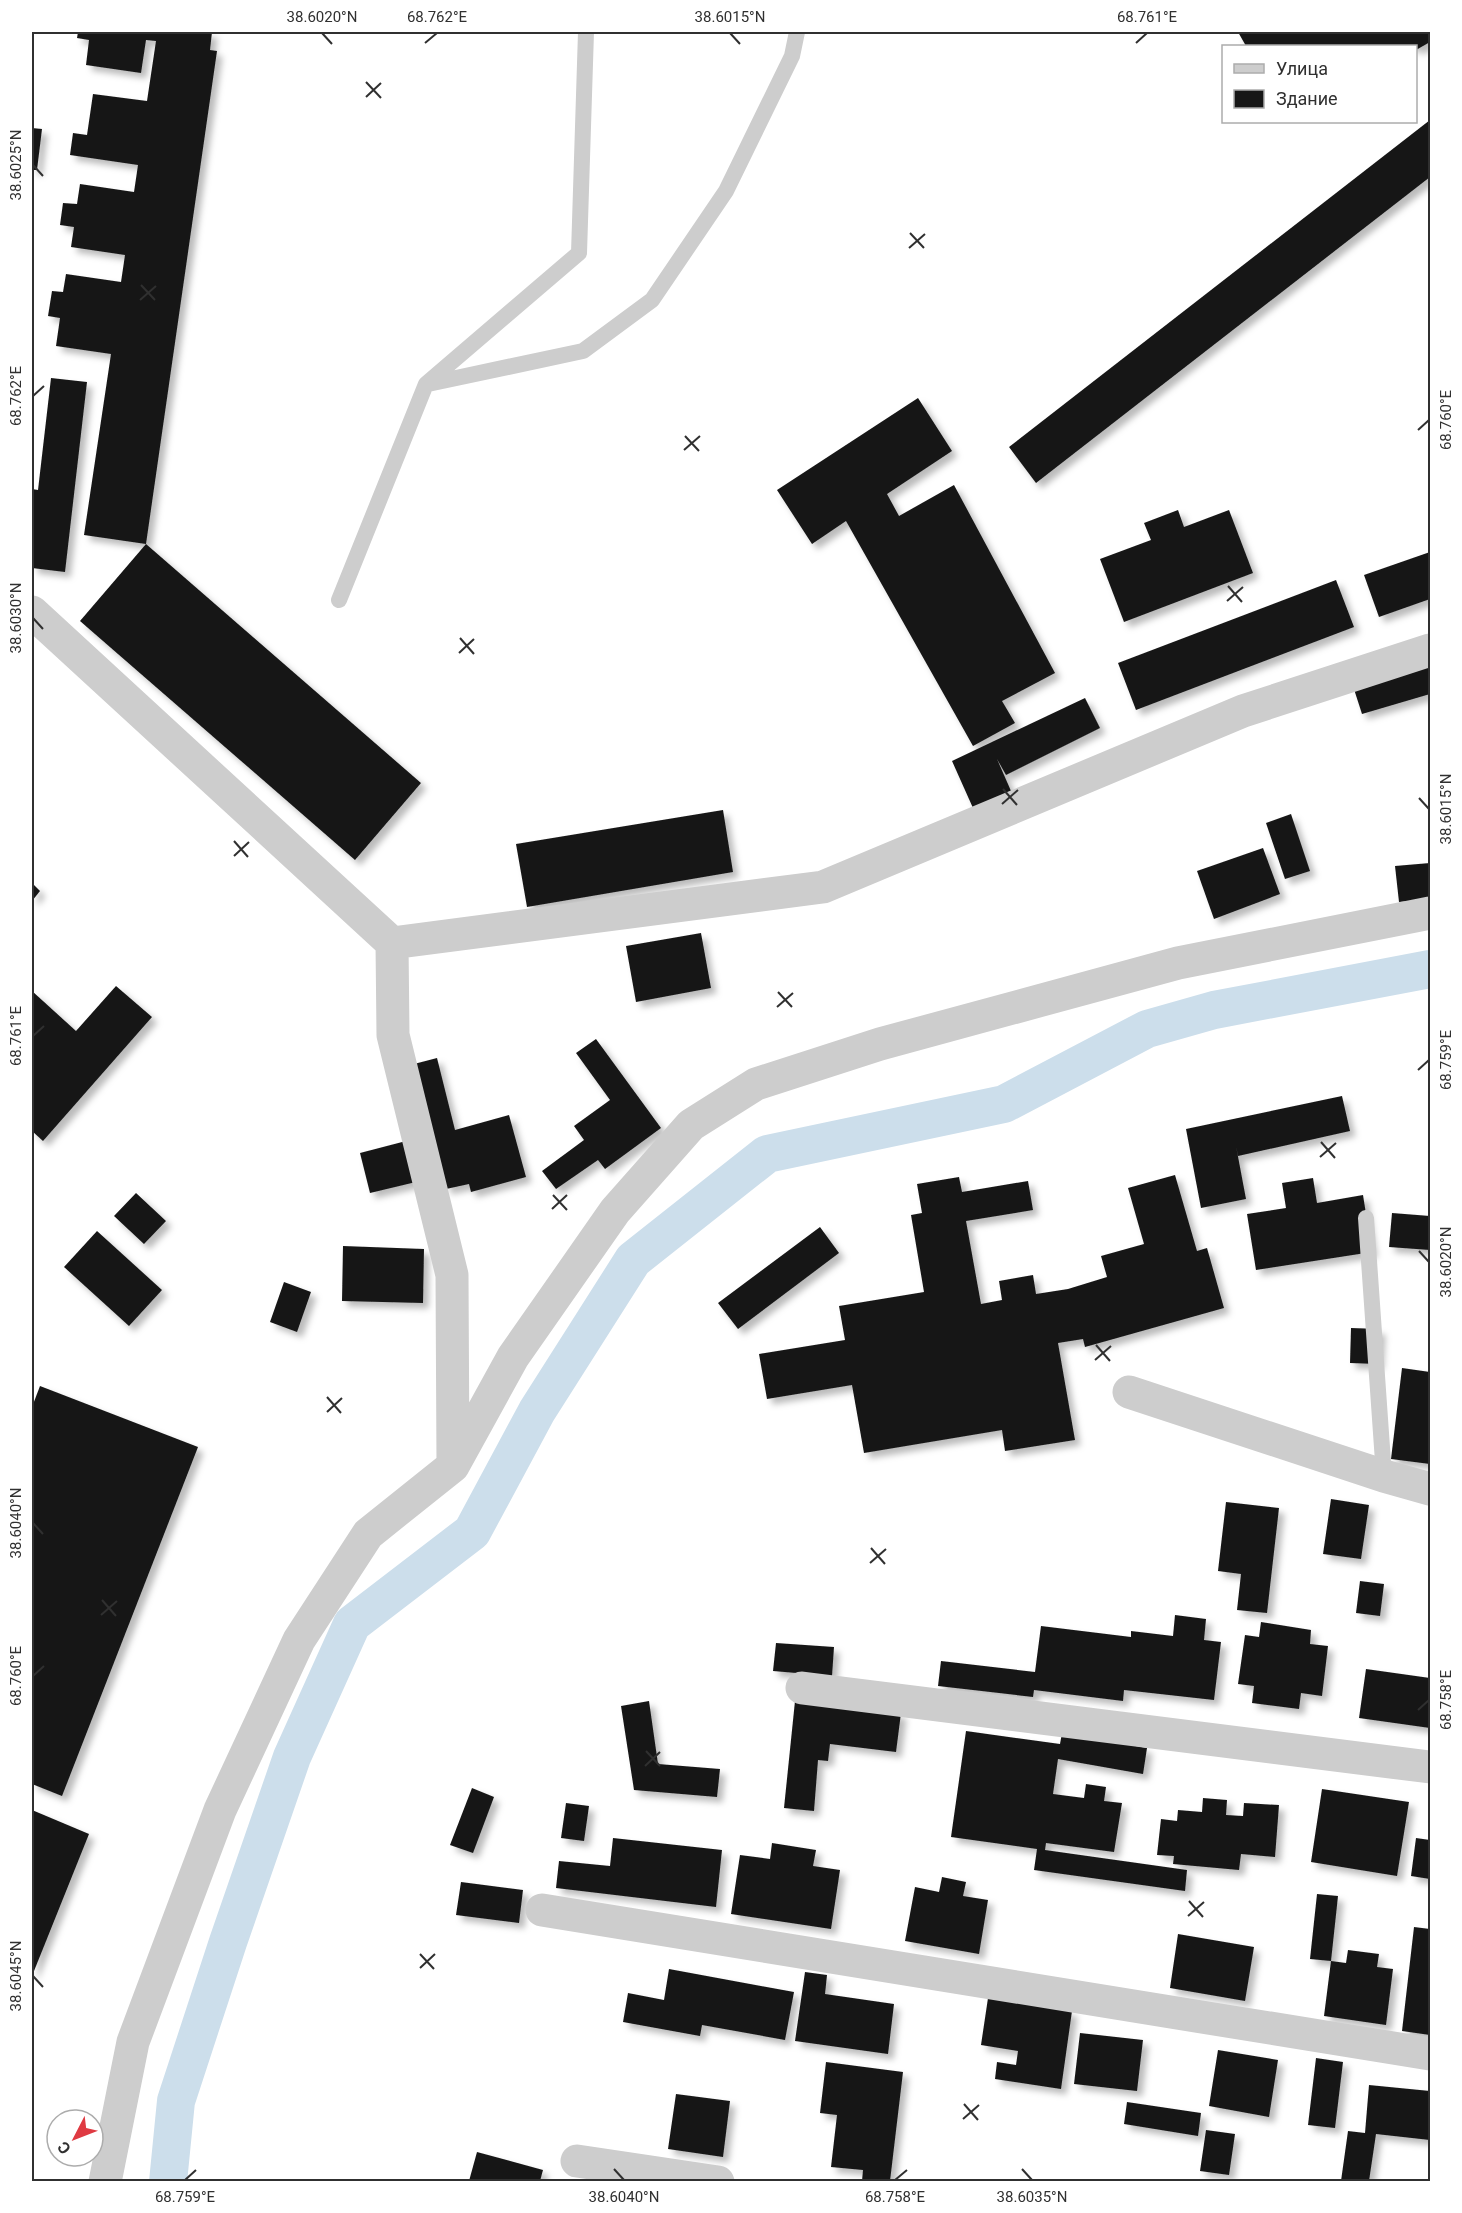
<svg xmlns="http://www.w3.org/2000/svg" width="1462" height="2213" viewBox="0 0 1462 2213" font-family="Roboto,sans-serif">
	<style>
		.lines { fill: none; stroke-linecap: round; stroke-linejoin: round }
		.canal { stroke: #ccdeeb; stroke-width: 38 }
		.building { fill: #171717; filter: url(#shadow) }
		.lane { stroke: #cdcdcd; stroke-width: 16 }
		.street { stroke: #cdcdcd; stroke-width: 33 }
		.ticks { fill: none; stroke: #303030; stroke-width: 2 }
		.neatline { fill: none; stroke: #303030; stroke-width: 2 }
		.ticks-label { font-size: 15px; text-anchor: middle; fill: #303030 }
	</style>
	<defs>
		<filter id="shadow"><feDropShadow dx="5.5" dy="5.5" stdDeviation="3" flood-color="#0004"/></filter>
	</defs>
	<rect width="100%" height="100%" fill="#fff"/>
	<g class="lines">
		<path class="canal" d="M168 2182 176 2101 228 1942 292 1757 352 1624 472 1532 537 1411 633 1260 767 1154 1004 1104 1147 1029 1214 1010 1430 969"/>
	</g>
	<path class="building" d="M78 32H212L210 50 217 51 146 544 84 535 111 354 56 346 60 318 48 316 52 291 63 292 66 274 121 282 125 255 71 247 74 227 60 225 63 203 77 204 80 184 134 192 138 165 70 155 73 133 87 135 93 94 147 101 156 41 146 40 141 73 86 65 89 40 77 38Z
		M1238 32H1430V42L1416 50V46H1246Z
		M1430 120V177L1036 483 1009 447Z
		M32 128 42 129 37 170H32Z
		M51 378 87 382 65 572 32 568 34 529H32V489L38 490Z
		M918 398 952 451 887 494 899 516 954 485 1055 673 1002 701 1015 723 973 746 846 521 812 544 777 490Z
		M1178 510 1184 527 1229 510 1253 573 1124 622 1100 559 1151 540 1144 523Z
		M146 544 421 783 355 860 80 621Z
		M1430 552V599L1379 617 1364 575Z
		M1336 580 1354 627 1136 710 1118 663Z
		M1430 660V694L1362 714 1352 683Z
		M1085 698 1100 728 1006 775 997 759 1011 791 973 808 952 761Z
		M723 810 733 872 527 907 516 844Z
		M1291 814 1310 871 1285 879 1266 823Z
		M1263 848 1280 894 1214 919 1197 871Z
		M1430 863V899L1399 902 1395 866Z
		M32 883 40 891 32 901Z
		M701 933 711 988 636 1002 626 946Z
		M116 986 152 1017 43 1141 32 1131V991L76 1031Z
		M596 1039 661 1128 605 1169 598 1160 556 1189 542 1171 584 1140 574 1126 610 1100 576 1053Z
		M437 1058 455 1130 509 1115 526 1177 471 1192 469 1184 446 1189 414 1064Z
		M1342 1096 1350 1131 1238 1156 1236 1146 1246 1199 1201 1208 1186 1129Z
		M406 1141 416 1182 370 1193 360 1153Z
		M1175 1175 1197 1251 1207 1248 1224 1308 1085 1347 1083 1339 1058 1343 1075 1440 1005 1451 1002 1430 864 1453 852 1385 767 1399 759 1354 845 1340 839 1306 924 1292 911 1215 922 1213 917 1184 959 1177 962 1192 1028 1181 1033 1210 966 1221 981 1304 1002 1300 999 1281 1033 1275 1036 1294 1068 1289 1107 1277 1101 1256 1144 1244 1128 1188Z
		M1313 1178 1317 1203 1363 1195 1372 1252 1256 1270 1247 1214 1286 1208 1282 1183Z
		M136 1193 166 1221 144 1244 114 1216Z
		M1392 1213 1430 1216V1250L1389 1247Z
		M820 1227 839 1253 738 1329 718 1303Z
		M97 1231 162 1290 129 1326 64 1267Z
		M343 1246 424 1249 423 1303 342 1301Z
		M284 1282 311 1292 297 1332 270 1322Z
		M1351 1328 1380 1329 1378 1364 1350 1363Z
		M1402 1368 1430 1372V1464L1391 1459Z
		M40 1386 198 1447 62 1796 32 1784V1407Z
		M1331 1499 1369 1505 1361 1559 1323 1554Z
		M1226 1502 1279 1508 1267 1613 1237 1610 1241 1574 1218 1571Z
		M1360 1581 1384 1584 1380 1616 1356 1613Z
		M1175 1615 1206 1619 1204 1640 1221 1642 1214 1700 1124 1690 1123 1701 1034 1690 1033 1697 938 1686 941 1661 1035 1672 1041 1626 1131 1637V1631L1173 1636Z
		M1261 1622 1311 1630 1310 1644 1328 1646 1322 1696 1301 1693 1299 1709 1252 1703 1254 1686 1238 1684 1245 1635 1259 1637Z
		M776 1643 834 1647 832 1676 773 1671Z
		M1366 1669 1430 1678V1728L1359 1718Z
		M649 1701 658 1764 720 1769 717 1797 634 1790 621 1706Z
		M795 1701 901 1713 896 1752 830 1744 828 1761 818 1760 814 1811 784 1808Z
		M966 1731 1060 1744 1062 1733 1147 1748 1143 1774 1058 1759 1053 1794 1084 1798 1086 1784 1106 1787 1104 1801 1122 1803 1114 1852 1046 1843 1045 1850 1187 1870 1185 1891 1034 1870 1037 1849 951 1837Z
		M472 1788 494 1797 473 1853 450 1845Z
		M1322 1789 1409 1802 1397 1876 1311 1862Z
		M1203 1798 1227 1800 1226 1815 1243 1816 1244 1803 1279 1805 1275 1857 1241 1854 1239 1870 1173 1864 1174 1856 1157 1855 1161 1819 1177 1821 1178 1810 1202 1812Z
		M566 1803 589 1806 584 1841 561 1838Z
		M32 1810 89 1834 32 1976Z
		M613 1838 722 1850 716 1907 556 1888 559 1861 610 1866Z
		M1416 1838 1430 1840V1879L1411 1876Z
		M772 1843 816 1850 813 1866 840 1870 831 1929 731 1914 740 1855 770 1859Z
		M942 1877 966 1882 963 1896 988 1900 979 1954 905 1941 915 1887 939 1892Z
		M461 1882 523 1890 519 1923 456 1915Z
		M1317 1894 1338 1896 1331 1961 1310 1959Z
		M1414 1927 1430 1929V2035L1402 2031Z
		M1178 1934 1254 1947 1245 2001 1170 1988Z
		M1348 1950 1379 1954 1377 1967 1393 1969 1386 2025 1324 2016 1331 1961 1346 1963Z
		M669 1969 794 1992 785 2040 702 2025 700 2036 623 2022 628 1993 664 2000Z
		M805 1972 827 1975 825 1994 894 2004 888 2054 795 2041Z
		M988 1998 1072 2011 1061 2089 995 2079 997 2062 1016 2065 1018 2051 981 2045Z
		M1080 2033 1143 2040 1137 2091 1074 2084Z
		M1218 2050 1278 2060 1269 2117 1209 2106Z
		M1316 2058 1343 2062 1335 2128 1308 2125Z
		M826 2062 903 2072 890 2181H862L863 2170 831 2167 837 2115 820 2113Z
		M1369 2085 1430 2091V2140L1376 2134 1369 2181H1341L1348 2131 1365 2133Z
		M676 2094 730 2101 723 2157 668 2149Z
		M1127 2102 1201 2113 1198 2136 1124 2124Z
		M1206 2130 1235 2134 1229 2175 1200 2171Z
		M477 2152 543 2170 540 2181H469Z"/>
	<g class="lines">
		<path class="lane" d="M428 384 583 351 652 300 726 191 792 56 797 32
			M339 600 426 384 579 253 586 32
			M1366 1218 1384 1476"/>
		<path class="street" d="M32 612 392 943 393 1035 452 1275 453 1465
			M392 943 823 887 1243 711 1430 650
			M1129 1392 1384 1476 1430 1489
			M802 1688 1430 1767
			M542 1910 1430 2054
			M577 2161 718 2182
			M105 2182 133 2042 220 1810 299 1640 368 1534 453 1466 513 1357 615 1211 691 1125 756 1084 880 1044 1178 963 1430 913"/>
	</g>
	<path class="ticks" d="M322 33 332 44M730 33 740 44M425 43 437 33M1136 43 1147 33M366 82 381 98M366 97 381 83M33 165 43 176M910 233 924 248M909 248 925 234M141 285 155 300M140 300 156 286M33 396 44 386M1418 430 1429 420M685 436 699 451M684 450 700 436M1228 586 1242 602M1227 601 1243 587M33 618 43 629M460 638 474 654M459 653 474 639M1003 789 1017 805M1419 798 1429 809M1002 804 1018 790M234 841 248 857M234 856 249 842M778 992 792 1007M777 1007 793 993M33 1036 44 1026M1418 1070 1429 1060M1321 1142 1335 1158M1320 1157 1336 1143M553 1195 567 1210M552 1209 567 1195M1419 1251 1429 1262M1096 1345 1110 1361M1095 1360 1111 1346M327 1397 341 1413M327 1412 342 1398M33 1523 43 1534M871 1548 885 1564M870 1563 886 1549M102 1600 116 1616M101 1615 117 1601M33 1676 44 1666M1418 1710 1429 1700M646 1751 660 1766M645 1766 660 1752M1189 1901 1203 1917M1188 1916 1204 1902M420 1954 434 1969M420 1968 435 1954M33 1976 43 1987M964 2104 978 2120M963 2119 979 2105M614 2169 624 2180M1022 2169 1032 2180M185 2180 196 2170M895 2180 907 2170"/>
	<rect width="1462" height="2213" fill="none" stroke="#ffffff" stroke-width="66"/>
	<rect x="1222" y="45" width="195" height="78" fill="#ffffff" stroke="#acacac" stroke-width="1.5"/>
	<rect x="1234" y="64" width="30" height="9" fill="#cdcdcd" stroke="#acacac" stroke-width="1.5"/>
	<text x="1276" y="75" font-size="18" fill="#303030">Улица</text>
	<rect x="1234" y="90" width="30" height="18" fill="#171717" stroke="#acacac" stroke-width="1.5"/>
	<text x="1276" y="105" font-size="18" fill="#303030">Здание</text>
	<g transform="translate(75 2138) rotate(228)"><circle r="28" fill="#ffffff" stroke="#acacac" stroke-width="1.5"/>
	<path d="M0-4.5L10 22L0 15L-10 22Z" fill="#df3a42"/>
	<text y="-9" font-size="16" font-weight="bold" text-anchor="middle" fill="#303030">С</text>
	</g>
	<rect x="33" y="33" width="1396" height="2147" class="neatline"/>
	<g class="ticks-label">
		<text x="322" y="22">38.6020°N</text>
		<text x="437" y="22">68.762°E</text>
		<text x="730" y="22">38.6015°N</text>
		<text x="1147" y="22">68.761°E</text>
		<text transform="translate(16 165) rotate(-90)" y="5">38.6025°N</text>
		<text transform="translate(16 396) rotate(-90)" y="5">68.762°E</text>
		<text transform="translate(1446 420) rotate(-90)" y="5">68.760°E</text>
		<text transform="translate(16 618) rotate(-90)" y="5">38.6030°N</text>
		<text transform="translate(1446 809) rotate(-90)" y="5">38.6015°N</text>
		<text transform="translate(16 1036) rotate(-90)" y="5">68.761°E</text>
		<text transform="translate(1446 1060) rotate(-90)" y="5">68.759°E</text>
		<text transform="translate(1446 1262) rotate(-90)" y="5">38.6020°N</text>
		<text transform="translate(16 1523) rotate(-90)" y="5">38.6040°N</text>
		<text transform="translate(16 1676) rotate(-90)" y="5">68.760°E</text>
		<text transform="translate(1446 1700) rotate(-90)" y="5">68.758°E</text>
		<text transform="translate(16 1976) rotate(-90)" y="5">38.6045°N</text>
		<text x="185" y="2202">68.759°E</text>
		<text x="624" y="2202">38.6040°N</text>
		<text x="895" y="2202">68.758°E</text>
		<text x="1032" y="2202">38.6035°N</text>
	</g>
</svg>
